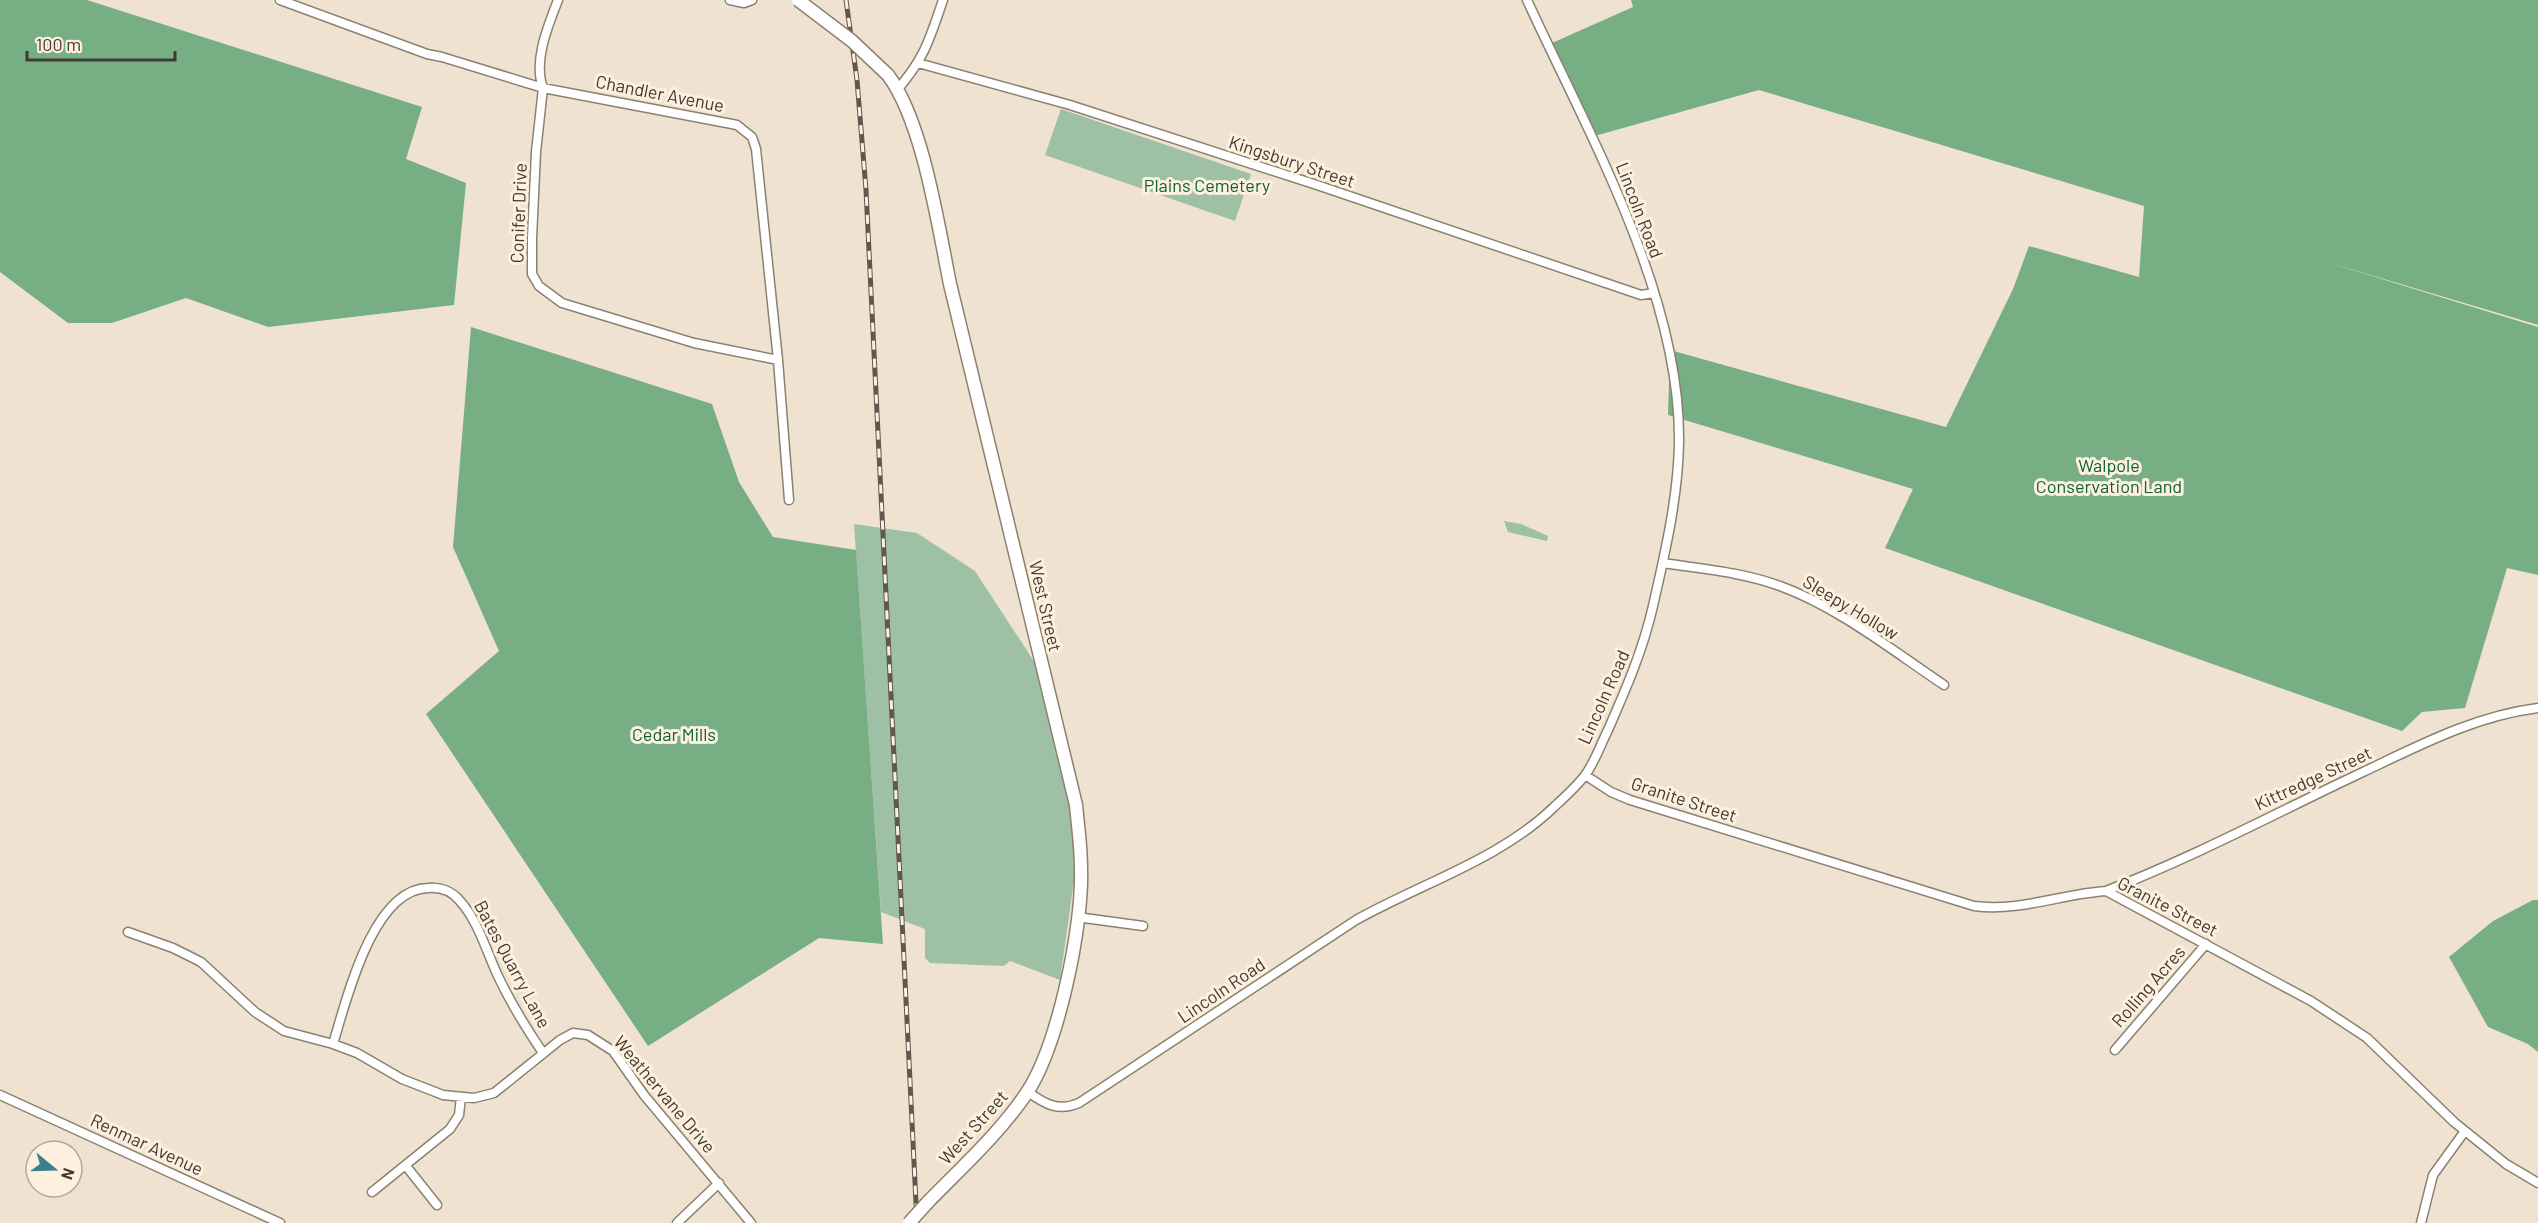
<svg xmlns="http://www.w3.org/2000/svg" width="2538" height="1223" viewBox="0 0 2538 1223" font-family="Barlow,sans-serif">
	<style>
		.green { fill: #9ec0a5 }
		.forest { fill: #78ae84 }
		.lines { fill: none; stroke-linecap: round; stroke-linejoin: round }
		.minor-casing { stroke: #8c8070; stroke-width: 11 }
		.secondary-casing { stroke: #8c8070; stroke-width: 15 }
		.minor { stroke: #fff; stroke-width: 8 }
		.secondary { stroke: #fff; stroke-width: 12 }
		.rail-casing { stroke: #5f584f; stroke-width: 5 }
		.rail { stroke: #fef0de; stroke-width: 3; stroke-dasharray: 9; stroke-linecap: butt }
		.secondary-bridge-casing { stroke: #8c8070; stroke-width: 15; stroke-linecap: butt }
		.secondary-bridge { stroke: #fff; stroke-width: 12 }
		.labels { text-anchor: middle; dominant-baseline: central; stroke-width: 6; stroke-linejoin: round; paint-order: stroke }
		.street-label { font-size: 18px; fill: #403a33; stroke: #fef0de }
		.park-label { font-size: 18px; fill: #0b632f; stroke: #fef0de }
	</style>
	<rect width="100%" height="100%" fill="#f0e2d1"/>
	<path class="green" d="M1061 109 1251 174 1235 221 1045 155Z
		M1504 521 1521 524 1548 536 1547 541 1508 532Z
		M854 524 917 533 975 571 1052 689 1078 809 1075 874 1060 980 1010 961 1004 966 930 963 925 958V929L881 912Z"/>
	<path class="forest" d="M0 0H87L422 107 406 159 466 183 454 305 268 327 186 298 112 323H68L0 272Z
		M1631 0H2538V325L2320 260 2538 327V575L2507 568 2465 708 2422 712 2402 731 1885 548 1913 489 1668 415 1670 350 1946 427 2013 289 2029 246 2139 277 2144 206 1759 90 1591 137 1552 43 1633 7Z
		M471 327 712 404 739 482 773 537 856 550 883 944 819 938 648 1046 426 714 499 651 453 547Z
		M2533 900H2538V1052L2528 1044 2488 1027 2449 957 2493 921Z"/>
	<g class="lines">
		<g class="minor-casing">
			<path id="minor" d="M280 0 427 54 442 57 543 88 737 125 752 137 756 149 778 360 789 500
				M558 0C548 26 533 61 543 88L536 152 532 238V274L539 286 562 303 694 343 778 360
				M730 0 744 3 752 0
				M918 63 1070 105 1317 185 1641 295 1654 293
				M897 90C925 58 930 38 943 0
				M1663 563C1702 569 1742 572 1780 586 1838 607 1893 651 1944 685
				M1585 775 1611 792 1630 800 1974 906C2020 912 2061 894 2106 891L2311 1001 2367 1038 2454 1122 2506 1164 2538 1183
				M2106 891C2194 857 2278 812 2363 772 2420 745 2475 716 2538 708
				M1077 917 1143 926
				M128 932 173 948 201 962 255 1012 284 1031 333 1044 357 1053 402 1079 443 1095 474 1098 494 1093 560 1040 573 1033 588 1035 613 1051 644 1095 751 1223
				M333 1044C346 1002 372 889 428 888 440 887 452 891 460 901 478 921 486 950 497 974 510 1002 526 1028 543 1053
				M2115 1050 2206 944
				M1028 1092C1045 1104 1058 1112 1079 1103L1356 920C1422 883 1501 859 1555 806 1566 796 1578 785 1586 774 1595 761 1601 744 1608 730 1626 689 1643 650 1653 606 1665 553 1678 498 1679 443 1681 294 1588 133 1527 0
				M0 1095 280 1223
				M406 1166 437 1205
				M372 1192 450 1129 459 1115 461 1097
				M677 1223 719 1183
				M2421 1223 2433 1175 2465 1131"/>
		</g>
		<g class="secondary-casing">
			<path id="secondary" d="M888 75C923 122 938 225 950 284L1076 805C1078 826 1081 847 1081 869 1083 926 1058 1047 1026 1094 998 1135 961 1168 927 1203"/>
		</g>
		<use href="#minor" class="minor"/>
		<use href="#secondary" class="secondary"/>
		<g class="rail-casing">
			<path id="rail" d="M846 0 857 80 866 190 917 1223"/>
		</g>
		<use href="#rail" class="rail"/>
		<g class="secondary-bridge-casing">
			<path id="secondary-bridge" d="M798 0 852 41 888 75
				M909 1223 927 1203"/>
		</g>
		<use href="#secondary-bridge" class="secondary-bridge"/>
	</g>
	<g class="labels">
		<g class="street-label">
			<text transform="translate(660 93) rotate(11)">Chandler Avenue</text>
			<text transform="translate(1292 161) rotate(18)">Kingsbury Street</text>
			<text transform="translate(1640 210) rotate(69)">Lincoln Road</text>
			<text transform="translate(518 213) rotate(-88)">Conifer Drive</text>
			<text transform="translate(1046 606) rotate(77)">West Street</text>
			<text transform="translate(1851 607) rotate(31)">Sleepy Hollow</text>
			<text transform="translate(1603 697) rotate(-66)">Lincoln Road</text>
			<text transform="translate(2313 778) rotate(-25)">Kittredge Street</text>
			<text transform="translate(1684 799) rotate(18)">Granite Street</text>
			<text transform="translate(2168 906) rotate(27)">Granite Street</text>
			<text transform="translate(513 964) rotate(62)">Bates Quarry Lane</text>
			<text transform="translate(2148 986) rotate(-49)">Rolling Acres</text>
			<text transform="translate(1221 990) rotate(-34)">Lincoln Road</text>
			<text transform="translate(665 1094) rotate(50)">Weathervane Drive</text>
			<text transform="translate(973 1127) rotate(-48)">West Street</text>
			<text transform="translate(147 1144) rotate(25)">Renmar Avenue</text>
		</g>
		<g class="park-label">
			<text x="1207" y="185">Plains Cemetery</text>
			<text x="2109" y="465">Walpole<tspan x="2109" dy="21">Conservation Land</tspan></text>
			<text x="674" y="734">Cedar Mills</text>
		</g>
	</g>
	<g transform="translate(54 1169) rotate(109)"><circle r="28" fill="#fef0de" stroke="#b2a79a" stroke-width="1.5"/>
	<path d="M0-4.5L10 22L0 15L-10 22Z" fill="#3b808d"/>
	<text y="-9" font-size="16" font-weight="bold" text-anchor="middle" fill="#403a33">N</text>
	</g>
	<path d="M27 51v9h148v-9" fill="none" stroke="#403a33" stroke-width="3"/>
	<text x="36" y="51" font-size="18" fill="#403a33" stroke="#fef0de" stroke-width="4.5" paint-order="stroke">100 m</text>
</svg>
